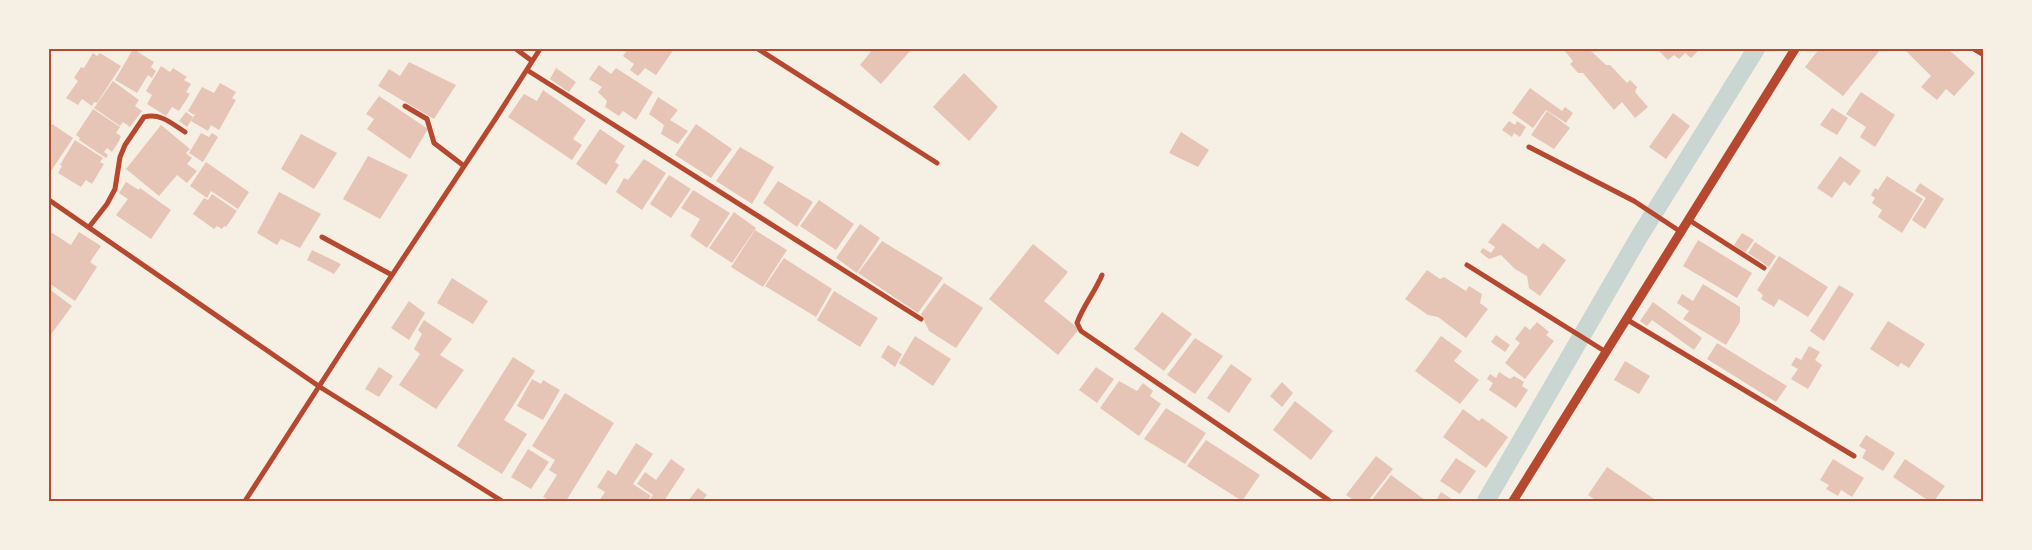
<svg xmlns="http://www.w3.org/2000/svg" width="2032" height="550" viewBox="0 0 2032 550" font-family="Ubuntu,sans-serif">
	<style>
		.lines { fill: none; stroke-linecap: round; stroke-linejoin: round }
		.canal { stroke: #c9d6d2; stroke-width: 18 }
		.building { fill: #e6c5b7 }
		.service { stroke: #b5482f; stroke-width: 4 }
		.minor { stroke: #b5482f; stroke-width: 5 }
		.tertiary { stroke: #b5482f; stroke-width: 9 }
		.neatline { fill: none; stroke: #b5482f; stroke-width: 2 }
	</style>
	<rect width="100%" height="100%" fill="#f6efe4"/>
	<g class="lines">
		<path class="canal" d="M1486 501 1639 237 1756 49"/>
	</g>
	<path class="building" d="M133 49 154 62 151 67 156 71 152 78 148 75 137 93 115 80Z
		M628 49H674L656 75 645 68 638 76 630 70 634 64 623 56Z
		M873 49H907L910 51 881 84 860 65Z
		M1565 49H1594L1591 51 1606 65H1610L1627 83 1630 80 1637 87 1635 92 1648 107 1635 118 1622 102 1614 110 1583 73H1578L1570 64 1573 61 1564 50Z
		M1657 49H1700L1691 58 1685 53 1679 59 1674 55 1668 60Z
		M1819 49H1879L1880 50 1843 96 1805 67Z
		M1904 49H1948L1975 73 1954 96 1946 89 1937 100 1921 87 1931 76Z
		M93 53 97 56 100 53 121 66 97 103 94 102 92 106 82 99 78 105 66 98 78 81 74 78 81 67 84 68Z
		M409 62 456 85 434 119 378 86 389 69 400 76Z
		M599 65 611 74 616 68 653 92 636 120 623 111 619 116 605 107 607 101 598 92 602 87 589 79Z
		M161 66 170 72 173 68 187 77 184 80 191 84 186 92 190 94 179 111 172 107 166 116 147 104 152 95 146 91Z
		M556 68 576 82 569 92 550 79Z
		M964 73 998 107 969 141 933 107Z
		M113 81 139 100 135 106 142 111 130 127 123 122 120 126 94 108Z
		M220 83 236 92 232 98 236 100 219 130 211 125 208 131 191 121 196 113 194 115 188 111 202 87 214 93Z
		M1530 88 1562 111 1565 107 1573 113 1566 123 1546 110 1533 128 1512 113Z
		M543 90 586 120 573 139 582 145 572 160 508 117 524 94 537 101Z
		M1861 92 1895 115 1875 147 1860 137 1866 127 1846 114Z
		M379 96 428 129 410 159 367 129 374 119 366 114Z
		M658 97 678 110 670 120 688 131 678 144 661 134 664 125 649 114Z
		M1832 108 1848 118 1837 135 1820 125Z
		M93 109 120 127 116 133 121 136 119 141 112 152 107 148 104 152 108 155 106 158 79 140 80 138 76 135Z
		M1547 111 1570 128 1554 149 1531 135Z
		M186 112 193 117 187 127 179 121Z
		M1673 113 1690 126 1666 159 1649 147Z
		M1509 121 1515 125 1517 121 1526 127 1520 137 1514 133 1512 137 1502 130Z
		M52 124 73 138 51 171 49 169V128Z
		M696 124 732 149 711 178 675 155Z
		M161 125 190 149 186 153 192 158 187 164 197 171 187 183 177 175 159 196 126 169Z
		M600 129 625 146 615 162 619 165 606 185 576 164Z
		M1181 132 1209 150 1198 167 1169 153Z
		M201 133 209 137 212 133 218 137 203 162 189 153Z
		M301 134 337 153 314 189 281 169Z
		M75 140 103 158 100 162 104 164 92 184 86 180 81 187 58 173 62 166 60 165Z
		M740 147 774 167 752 204 716 181Z
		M368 156 408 175 380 219 343 199Z
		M1840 156 1861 171 1850 186 1844 181 1832 198 1817 188Z
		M644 159 666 173 642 210 616 192 624 178 628 180Z
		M206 162 249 192 238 209 211 191 207 198 190 186Z
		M669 175 691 189 671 218 650 204Z
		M1887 176 1923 199 1902 233 1878 217 1882 210 1872 203 1875 198 1871 195 1875 188 1878 190Z
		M778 181 813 202 797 227 763 203Z
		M126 182 139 190 140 188 171 210 151 239 116 215 128 199 119 193Z
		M1920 183 1944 199 1925 229 1912 220 1926 198 1915 191Z
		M693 190 730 213 707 248 690 236 700 219 681 208Z
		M279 192 321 214 300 248 281 239 277 245 257 233Z
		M212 194 237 211 226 227 224 226 222 229 217 226 214 229 193 214 204 198 208 200Z
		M819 200 854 224 836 250 800 226Z
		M734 212 756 228 732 263 709 248Z
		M1503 223 1538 249 1543 243 1566 260 1540 296 1529 288 1527 276 1515 269 1501 255 1489 259 1480 252 1483 248 1491 253 1495 247 1488 242Z
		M860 224 880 238 857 273 836 258Z
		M755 230 787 250 763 287 731 267Z
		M49 231 71 245 79 232 101 246 90 262 97 267 75 301 49 283Z
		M1742 233 1754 240 1745 253 1734 245Z
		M1698 240 1752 273 1737 298 1683 266Z
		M882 241 943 278 918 313 858 273Z
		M1755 242 1776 256 1769 267 1748 253Z
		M1033 244 1068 272 1044 301 1079 329 1058 355 989 299Z
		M312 250 341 264 334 274 307 260Z
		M1779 256 1828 287 1808 317 1779 299 1774 307 1761 299 1763 295 1757 290Z
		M784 258 832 289 816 317 765 286Z
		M1427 270 1440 279 1444 277 1466 291 1469 286 1482 294 1480 303 1488 309 1466 338 1438 317 1428 315 1405 299Z
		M452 278 488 301 473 324 437 303Z
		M944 283 983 308 956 348 929 331 921 314Z
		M1703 284 1740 307V322L1726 345 1683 319 1689 311 1677 303 1682 294 1693 301Z
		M1839 285 1854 294 1824 341 1810 331Z
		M49 289 72 306 49 337Z
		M834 291 878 318 860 347 817 320Z
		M409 301 425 313 409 340 391 328Z
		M1653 302 1702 338 1694 350 1652 320 1647 326 1640 321Z
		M1162 312 1192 334 1164 371 1134 349Z
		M424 320 452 339 440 355 464 370 436 409 399 385 420 354 414 349 422 334 418 330Z
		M1888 321 1925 344 1909 368 1901 363 1898 367 1870 349Z
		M1537 322 1549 332 1546 335 1554 341 1525 379 1505 363 1520 343 1515 339 1525 326 1530 330Z
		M1496 335 1510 345 1505 352 1491 342Z
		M915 336 951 359 933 386 899 363Z
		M1441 336 1462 351 1454 361 1479 380 1460 404 1415 371Z
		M1195 338 1223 356 1195 394 1167 375Z
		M1717 343 1787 386 1776 402 1707 359Z
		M888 345 902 354 895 367 881 357Z
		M1809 346 1820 352 1815 360 1822 365 1808 389 1791 379 1798 369 1791 365 1796 357 1801 360Z
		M513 357 535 371 504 420 527 434 502 474 457 446Z
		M1625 361 1650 376 1639 394 1614 380Z
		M1231 364 1252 379 1229 413 1207 398Z
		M379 367 393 376 379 397 365 389Z
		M1096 367 1114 379 1097 403 1079 390Z
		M1499 372 1510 379 1514 376 1524 382 1522 386 1528 390 1516 408 1489 390 1493 383 1487 379 1490 374 1496 378Z
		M532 379 541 384 543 380 560 390 543 420 517 406Z
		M1119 381 1137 391 1143 383 1153 391 1150 396 1161 404 1139 436 1100 408Z
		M1282 382 1293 393 1282 407 1270 396Z
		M565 393 614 423 566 501H551L543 497 557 475 549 470 555 460 532 446Z
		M1295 401 1333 431 1311 460 1273 430Z
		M1166 408 1206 433 1185 464 1144 439Z
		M1463 409 1479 421 1482 418 1508 437 1486 468 1443 437Z
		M1866 435 1895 453 1883 471 1862 458 1866 450 1859 446Z
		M1206 440 1260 475 1242 501 1187 466Z
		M636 443 653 454 633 484 651 496 647 501H599L605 492 597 487 608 470 616 475Z
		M528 449 549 462 531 489 511 477Z
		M1376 456 1393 469 1368 501H1355L1346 495Z
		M1456 458 1476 471 1460 494 1440 481Z
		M671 459 685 469 664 501H649L653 495 637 484 645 472 656 480Z
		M1833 459 1864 478 1852 497 1841 490 1838 496 1826 489 1829 485 1820 480Z
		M1905 459 1945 486 1934 501H1929L1893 477Z
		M1607 467 1657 501H1597L1588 495Z
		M1391 475 1425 500 1424 501H1371Z
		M698 488 707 495 702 501 698 499 696 501H688Z
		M1441 492 1455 501H1436Z"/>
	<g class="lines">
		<path class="service" d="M1973 49 1983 55"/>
		<path class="minor" d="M516 49 532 61
			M758 49 937 163
			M527 70 921 319
			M405 106 427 119 434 143 464 166
			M1529 147 1634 201 1681 232
			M49 200 320 387 502 501
			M1689 220 1764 268
			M89 227 107 204 115 189 120 157 125 145 144 117C161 113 171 123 185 132
			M322 237 392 275
			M1467 265 1606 352
			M1102 275C1095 292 1083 306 1077 323L1081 331 1330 501
			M1626 319 1854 456
			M245 501 349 340 496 118 540 49"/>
		<path class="tertiary" d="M1513 501 1795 49"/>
	</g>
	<rect width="2032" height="550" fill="none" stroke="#f6efe4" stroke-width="100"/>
	<rect x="50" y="50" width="1932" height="450" class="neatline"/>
</svg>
